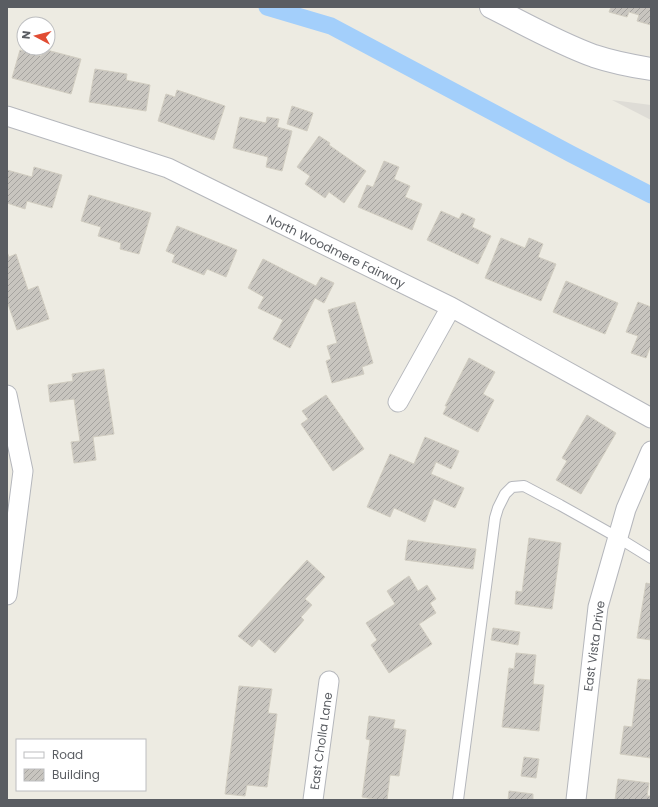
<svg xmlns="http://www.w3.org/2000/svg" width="658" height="807" viewBox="0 0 658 807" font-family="Poppins,sans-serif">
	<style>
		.industrial { fill: #dedcd6 }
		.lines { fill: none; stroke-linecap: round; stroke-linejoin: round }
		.canal { stroke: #a3cffb; stroke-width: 17 }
		.building { fill: url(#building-hatch); stroke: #d1cdc1 }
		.lane-casing { stroke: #b5b7bc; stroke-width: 12 }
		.street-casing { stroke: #b5b7bc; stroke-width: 21 }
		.secondary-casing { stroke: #b6b8be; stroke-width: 24 }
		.lane { stroke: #fff; stroke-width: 10 }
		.street { stroke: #fff; stroke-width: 19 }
		.secondary { stroke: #fff; stroke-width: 22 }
		.labels { text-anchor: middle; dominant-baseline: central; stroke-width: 3; stroke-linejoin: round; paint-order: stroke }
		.street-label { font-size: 12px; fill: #5a5d62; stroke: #fff }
	</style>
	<defs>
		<pattern id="building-hatch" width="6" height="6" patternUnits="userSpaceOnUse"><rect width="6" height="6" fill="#c8c5bf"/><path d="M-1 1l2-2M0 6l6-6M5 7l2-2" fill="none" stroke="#a5a39f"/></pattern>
	</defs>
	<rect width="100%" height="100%" fill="#edebe2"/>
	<path class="industrial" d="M612 100 651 105V120Z"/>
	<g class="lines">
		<path class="canal" d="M267 7 331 26 571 154 651 195"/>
	</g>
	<path class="building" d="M611 7H651V25L637 21 639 15 629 12 627 17 609 12Z
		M43 49 81 59 71 94 12 78 20 50 41 56Z
		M95 69 127 74 126 80 150 85 146 111 89 102Z
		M177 90 225 106 214 140 158 121 166 94 175 97Z
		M292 106 313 113 307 131 287 124Z
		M240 117 266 123 267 117 279 119 277 127 292 131 282 171 266 167 268 157 233 148Z
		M319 136 330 143 329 145 366 171 344 203 329 192 325 198 305 184 310 176 297 167Z
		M384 161 399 167 394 179 410 186 405 197 422 204 412 230 358 207 367 185 373 187Z
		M34 167 62 175 52 208 27 201 25 209 7 203V170L32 177Z
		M89 195 151 213 139 254 120 249 121 243 98 236 101 227 81 221Z
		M441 211 459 219 462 213 475 219 472 227 491 236 478 264 427 240Z
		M177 226 237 250 226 277 207 269 204 275 172 262 175 255 166 251Z
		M501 238 525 248 529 238 543 244 538 257 556 264 541 301 485 278Z
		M7 252 9 257 16 254 28 290 38 286 49 319 17 330 7 301Z
		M263 259 316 286 321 277 334 283 324 303 315 298 290 348 273 339 283 320 258 308 264 297 248 288Z
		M566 281 618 303 605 334 553 312Z
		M355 302 373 363 362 367 364 374 332 383 326 361 331 359 327 346 337 343 328 310Z
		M638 302 651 307V345L646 358 631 353 638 336 626 332Z
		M469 358 495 372 483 394 494 400 478 432 443 414 447 406H445Z
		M104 369 114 434 93 437 96 460 74 463 71 442 80 441 74 399 50 402 48 385 73 381 72 374Z
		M326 395 364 449 333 471 301 424 308 419 302 411Z
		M587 415 616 433 581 494 556 480 567 461 562 458Z
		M425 437 459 451 451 469 436 462 431 474 464 488 455 508 434 499 425 522 394 508 390 517 367 507 390 454 414 464Z
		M529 538 561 543 552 609 515 604 516 591 522 592Z
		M408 540 476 549 473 569 405 560Z
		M307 560 325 577 305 599 312 605 301 617 304 620 275 653 259 639 252 647 238 636Z
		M409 576 418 591 427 585 436 599 430 603 436 613 419 624 432 644 389 673 371 645 377 640 366 623 395 604 387 591Z
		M646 583 651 584V640L637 638Z
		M493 628 520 632 518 645 491 640Z
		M516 653 536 655 533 684 544 685 539 731 502 727 509 668 514 669Z
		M638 679 651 680V758L620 754 624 726 632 727Z
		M239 686 272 689 268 713 277 714 267 787 247 785 245 796 225 794Z
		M369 716 395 720 393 728 406 730 399 776 390 775 387 800H379L362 797 370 740 366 739Z
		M524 757 539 759 536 778 521 776Z
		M618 779 649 783 647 796H651V800H615Z
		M509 791 533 794V800H508Z"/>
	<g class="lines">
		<g class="lane-casing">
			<path id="lane" d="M458 800 495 518 498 508 505 494 512 487 524 486 560 505 617 537 651 558"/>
		</g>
		<g class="street-casing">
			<path id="street" d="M7 116 168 168 451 307 651 418
				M7 395 23 471 7 595
				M398 402 451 307
				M313 800 329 681
				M576 800 598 607 626 509 651 451"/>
		</g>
		<g class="secondary-casing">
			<path id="secondary" d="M491 7C525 24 558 43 594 56 612 62 632 66 651 69"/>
		</g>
		<use href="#lane" class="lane"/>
		<use href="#street" class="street"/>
		<use href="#secondary" class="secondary"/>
	</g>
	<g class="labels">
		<g class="street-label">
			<text transform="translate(336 251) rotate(26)">North Woodmere Fairway</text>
			<text transform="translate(594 646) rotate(-82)">East Vista Drive</text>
			<text transform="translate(321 741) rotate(-82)">East Cholla Lane</text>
		</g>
	</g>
	<rect width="658" height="807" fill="none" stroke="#5a5d62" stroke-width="16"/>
	<rect x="16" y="739" width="130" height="52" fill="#ffffff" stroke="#bdbec0"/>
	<rect x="24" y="752" width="20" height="6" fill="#ffffff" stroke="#bdbec0"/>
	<text x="52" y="759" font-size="12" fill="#5a5d62">Road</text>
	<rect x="24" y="769" width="20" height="12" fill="url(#building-hatch)" stroke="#bdbec0"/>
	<text x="52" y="779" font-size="12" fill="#5a5d62">Building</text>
	<g transform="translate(36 36) rotate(277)"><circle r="19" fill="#ffffff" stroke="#bdbec0"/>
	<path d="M0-3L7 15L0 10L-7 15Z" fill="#e14c33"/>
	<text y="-6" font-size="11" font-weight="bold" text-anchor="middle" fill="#5a5d62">N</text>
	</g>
</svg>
